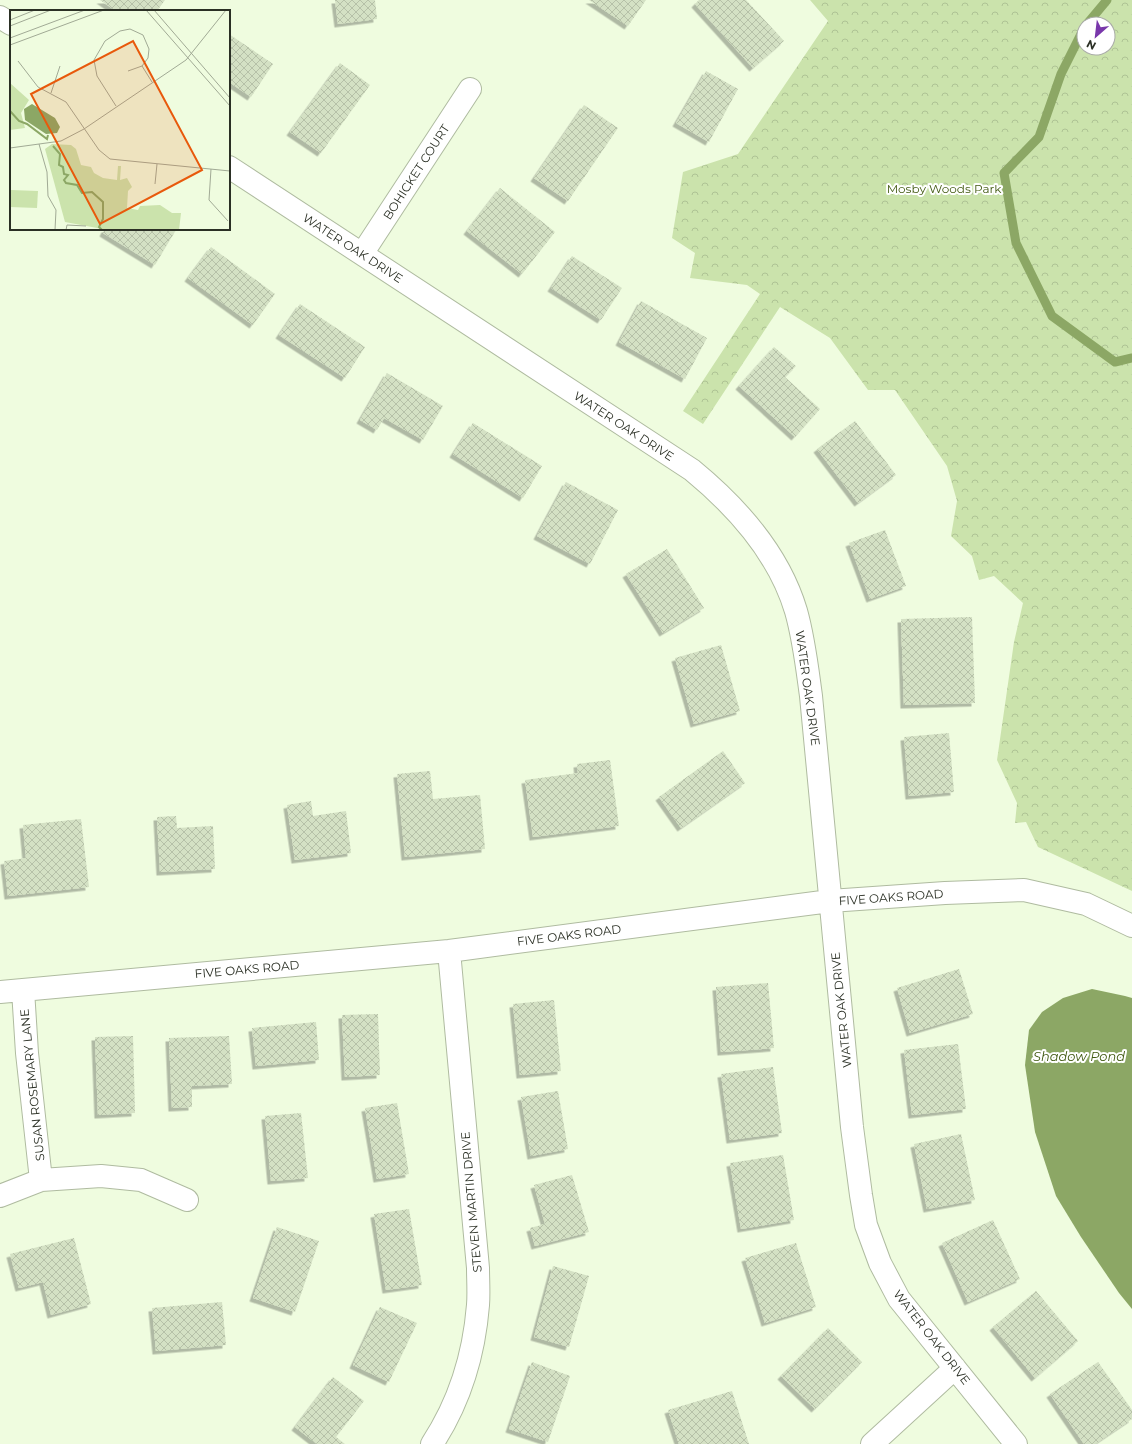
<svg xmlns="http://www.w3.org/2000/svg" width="1132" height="1444" viewBox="0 0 1132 1444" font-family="Montserrat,sans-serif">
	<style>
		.forest { fill: url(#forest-crowns); fill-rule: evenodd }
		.water { fill: #8ca765 }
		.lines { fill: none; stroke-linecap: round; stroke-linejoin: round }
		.stream { stroke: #8ca765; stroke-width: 9 }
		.building { fill: url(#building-cross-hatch); filter: url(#shadow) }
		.street-casing { stroke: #afbba0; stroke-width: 24 }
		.street { stroke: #fff; stroke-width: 22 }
		.labels { text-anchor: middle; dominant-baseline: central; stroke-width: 4; stroke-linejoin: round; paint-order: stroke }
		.street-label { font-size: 12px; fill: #2b3025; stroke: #fff }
		.park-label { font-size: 12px; fill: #425a12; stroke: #fff }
		.water-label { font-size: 13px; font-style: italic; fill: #415a12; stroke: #fff }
		.inset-river { fill: none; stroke: #8ca765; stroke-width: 2 }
		.inset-road { fill: none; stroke: #a1aa95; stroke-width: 1 }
		.view { fill: #e8590c; fill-opacity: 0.15; stroke: #e8590c; stroke-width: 2 }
		.inset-edge { fill: none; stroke: #2b3025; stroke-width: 2 }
	</style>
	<defs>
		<pattern id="forest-crowns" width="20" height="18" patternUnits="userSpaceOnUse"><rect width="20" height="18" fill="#cbe3ac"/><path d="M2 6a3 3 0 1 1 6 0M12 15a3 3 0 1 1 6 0" fill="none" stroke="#aec394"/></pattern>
		<pattern id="building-cross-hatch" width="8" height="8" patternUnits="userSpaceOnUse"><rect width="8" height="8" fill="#d4e1c4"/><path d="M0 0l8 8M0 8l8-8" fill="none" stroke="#b6c1a8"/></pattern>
		<filter id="shadow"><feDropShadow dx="-3.5" dy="3.5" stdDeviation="0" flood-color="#0004"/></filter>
	</defs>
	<rect width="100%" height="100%" fill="#effcdf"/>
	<path class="forest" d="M810 0H1132V891L1038 847 1026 822 1015 823 1017 803 997 760 1014 642 1023 603 994 576 979 580 972 556 951 536 957 501 947 466 895 390H868L830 338 780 307 703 424 683 411 760 294 747 285 690 278 695 253 672 238 683 172 738 154 828 21ZM1084 24H1108V48H1084Z"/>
	<path class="water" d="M1092 989 1125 996 1132 998V1309L1119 1293 1081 1237 1056 1196 1035 1132 1025 1065 1029 1030 1042 1012 1063 998Z"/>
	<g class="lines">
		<path class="stream" d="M1087 24 1107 0
			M1084 28 1061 74 1039 137 1004 173 1016 243 1052 316 1115 362 1132 358"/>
	</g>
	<path class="building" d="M100 0H165L157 11H116Z
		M335 0H375L377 19 338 24Z
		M589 0H646L628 26Z
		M699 0H746L784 41 753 68 695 4Z
		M229 34 273 64 251 97 229 82Z
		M340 63 370 85 321 153 290 132Z
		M706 71 738 89 709 142 676 123Z
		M584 105 618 128 568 201 534 178Z
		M500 188 555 232 522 274 467 231Z
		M105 229H173L176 230 155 265 103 233Z
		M211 247 275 294 253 325 188 278Z
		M572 256 622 288 601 320 551 288Z
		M641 301 707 338 685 379 619 342Z
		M300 304 365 347 345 378 279 335Z
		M774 347 796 366 785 377 820 409 795 437 739 386Z
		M387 373 443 406 423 440 384 418 377 430 360 420Z
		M855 421 896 475 858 503 817 449Z
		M473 423 542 466 523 498 453 454Z
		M566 482 618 510 590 564 537 536Z
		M885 530 906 586 870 599 849 543Z
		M667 549 704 608 663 633 626 574Z
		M972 617 975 703 904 705 901 619Z
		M721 645 740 711 694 724 675 658Z
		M949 733 954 792 909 796 904 737Z
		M723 751 745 783 681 828 659 797Z
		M610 760 619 826 533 837 525 780 578 773 577 764Z
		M430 771 433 799 480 795 485 849 405 857 397 774Z
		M311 801 313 816 346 811 351 853 295 860 287 805Z
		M176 816 177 828 213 826 215 869 160 872 157 817Z
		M81 819 89 887 8 896 4 861 26 858 23 825Z
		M959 969 973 1014 910 1033 897 988Z
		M768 983 774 1048 721 1052 716 987Z
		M554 1000 561 1071 520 1075 513 1004Z
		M378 1014 380 1075 345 1077 342 1015Z
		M316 1022 319 1060 256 1066 252 1028Z
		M133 1036 135 1113 98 1115 95 1037Z
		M229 1036 232 1084 192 1086V1107L172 1108 169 1038Z
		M958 1044 966 1109 912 1115 904 1050Z
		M773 1067 782 1133 730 1140 721 1074Z
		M558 1091 568 1149 531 1156 521 1097Z
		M397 1103 409 1174 377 1179 365 1108Z
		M301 1113 308 1178 271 1181 265 1116Z
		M961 1134 975 1200 927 1209 914 1144Z
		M783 1155 794 1220 741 1229 730 1163Z
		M572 1175 589 1232 535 1246 530 1228 545 1224 534 1185Z
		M409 1209 422 1285 386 1290 374 1214Z
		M993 1220 1020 1279 968 1302 942 1243Z
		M277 1227 319 1241 295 1312 253 1298Z
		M74 1238 91 1304 51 1315 43 1282 19 1288 10 1254Z
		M796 1243 816 1307 765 1323 745 1258Z
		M553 1266 589 1276 569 1347 534 1337Z
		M1036 1291 1078 1341 1035 1378 993 1327Z
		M222 1302 226 1345 156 1351 152 1308Z
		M380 1307 417 1323 389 1382 353 1365Z
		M828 1328 862 1362 815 1409 781 1376Z
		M532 1362 570 1376 548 1442 509 1429Z
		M1098 1362 1132 1410V1419L1095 1444H1084L1050 1394Z
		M333 1377 364 1401 336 1437 345 1444H317L295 1427Z
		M732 1391 749 1444H679L668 1410Z"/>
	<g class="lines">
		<g class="street-casing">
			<path id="street" d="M0 17 11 24
				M229 167 692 470C737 507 779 554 796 611 804 639 807 667 811 696L852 1127 861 1195 866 1225 880 1263 899 1299 1016 1444
				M362 254 470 89
				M23 990 27 1053 41 1180
				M0 992 449 951 830 901 945 893 1024 890 1086 904 1132 926
				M0 1196 41 1180 101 1176 141 1180 187 1200
				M432 1444C459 1403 474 1355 478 1305 479 1293 478 1280 478 1268L449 951
				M872 1444 955 1368"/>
		</g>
		<use href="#street" class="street"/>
	</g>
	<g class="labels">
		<g class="street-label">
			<text transform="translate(416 172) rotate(-57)">BOHICKET COURT</text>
			<text transform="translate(353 248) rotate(33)">WATER OAK DRIVE</text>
			<text transform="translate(624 426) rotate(33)">WATER OAK DRIVE</text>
			<text transform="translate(808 688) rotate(82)">WATER OAK DRIVE</text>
			<text transform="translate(891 897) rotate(-4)">FIVE OAKS ROAD</text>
			<text transform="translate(569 935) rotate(-7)">FIVE OAKS ROAD</text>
			<text transform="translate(247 969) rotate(-5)">FIVE OAKS ROAD</text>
			<text transform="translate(841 1010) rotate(-96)">WATER OAK DRIVE</text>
			<text transform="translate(32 1085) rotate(-96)">SUSAN ROSEMARY LANE</text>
			<text transform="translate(471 1202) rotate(-95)">STEVEN MARTIN DRIVE</text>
			<text transform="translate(932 1337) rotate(52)">WATER OAK DRIVE</text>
		</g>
		<g class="park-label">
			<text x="944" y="188">Mosby Woods Park</text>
		</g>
		<g class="water-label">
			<text x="1079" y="1056">Shadow Pond</text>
		</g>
	</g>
	<g transform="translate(10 10)">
		<rect width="220" height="220" fill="#effcdf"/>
		<path d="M0 73 19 90 11 103 15 118 0 120ZM42 134 61 135 66 139 71 155 81 157 84 163 93 168 107 170 108 156H111L110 170 117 168 122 177 118 181 117 198 128 200 130 196 150 195 162 203H171L169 220H98L55 212 35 139Z" fill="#cbe3ac"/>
		<path d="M1 180 28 181 27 198 0 197Z" fill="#cbe3ac"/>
		<path d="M22 94 45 108 50 117 47 123 36 124 15 110 14 99Z" fill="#8ca765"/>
		<path class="inset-river" d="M0 101 9 111 17 114 37 129 38 125M43 136 50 144 49 155 53 157 54 164 58 165 54 170 56 173 67 175 72 183 82 182 93 192V209L89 217 92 220"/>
		<path class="inset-road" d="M136 0 220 96M144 0 220 88M0 10 25 0M0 16 41 0M0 28 75 0M0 35 94 0M8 51 28 77 56 92 89 140 100 149 220 161M132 56 142 72M41 83 50 56M106 96 87 66 84 50 95 31 110 21 120 19 133 25 139 39 138 48 132 56 118 61M29 134 37 162 38 186 46 200 45 220M0 138 51 131 74 119 176 50 216 0M201 159 199 190 218 211M145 174 147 154M56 220 57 215 76 216"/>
		<path class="view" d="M123 31 192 160 90 214 21 84Z"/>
		<rect width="220" height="220" class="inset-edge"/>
	</g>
	<g transform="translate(1096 36) rotate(208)"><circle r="19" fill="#ffffff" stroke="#aaaca8"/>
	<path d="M0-3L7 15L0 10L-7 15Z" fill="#7937ab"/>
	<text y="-6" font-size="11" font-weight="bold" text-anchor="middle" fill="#2b3025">N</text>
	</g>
</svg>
